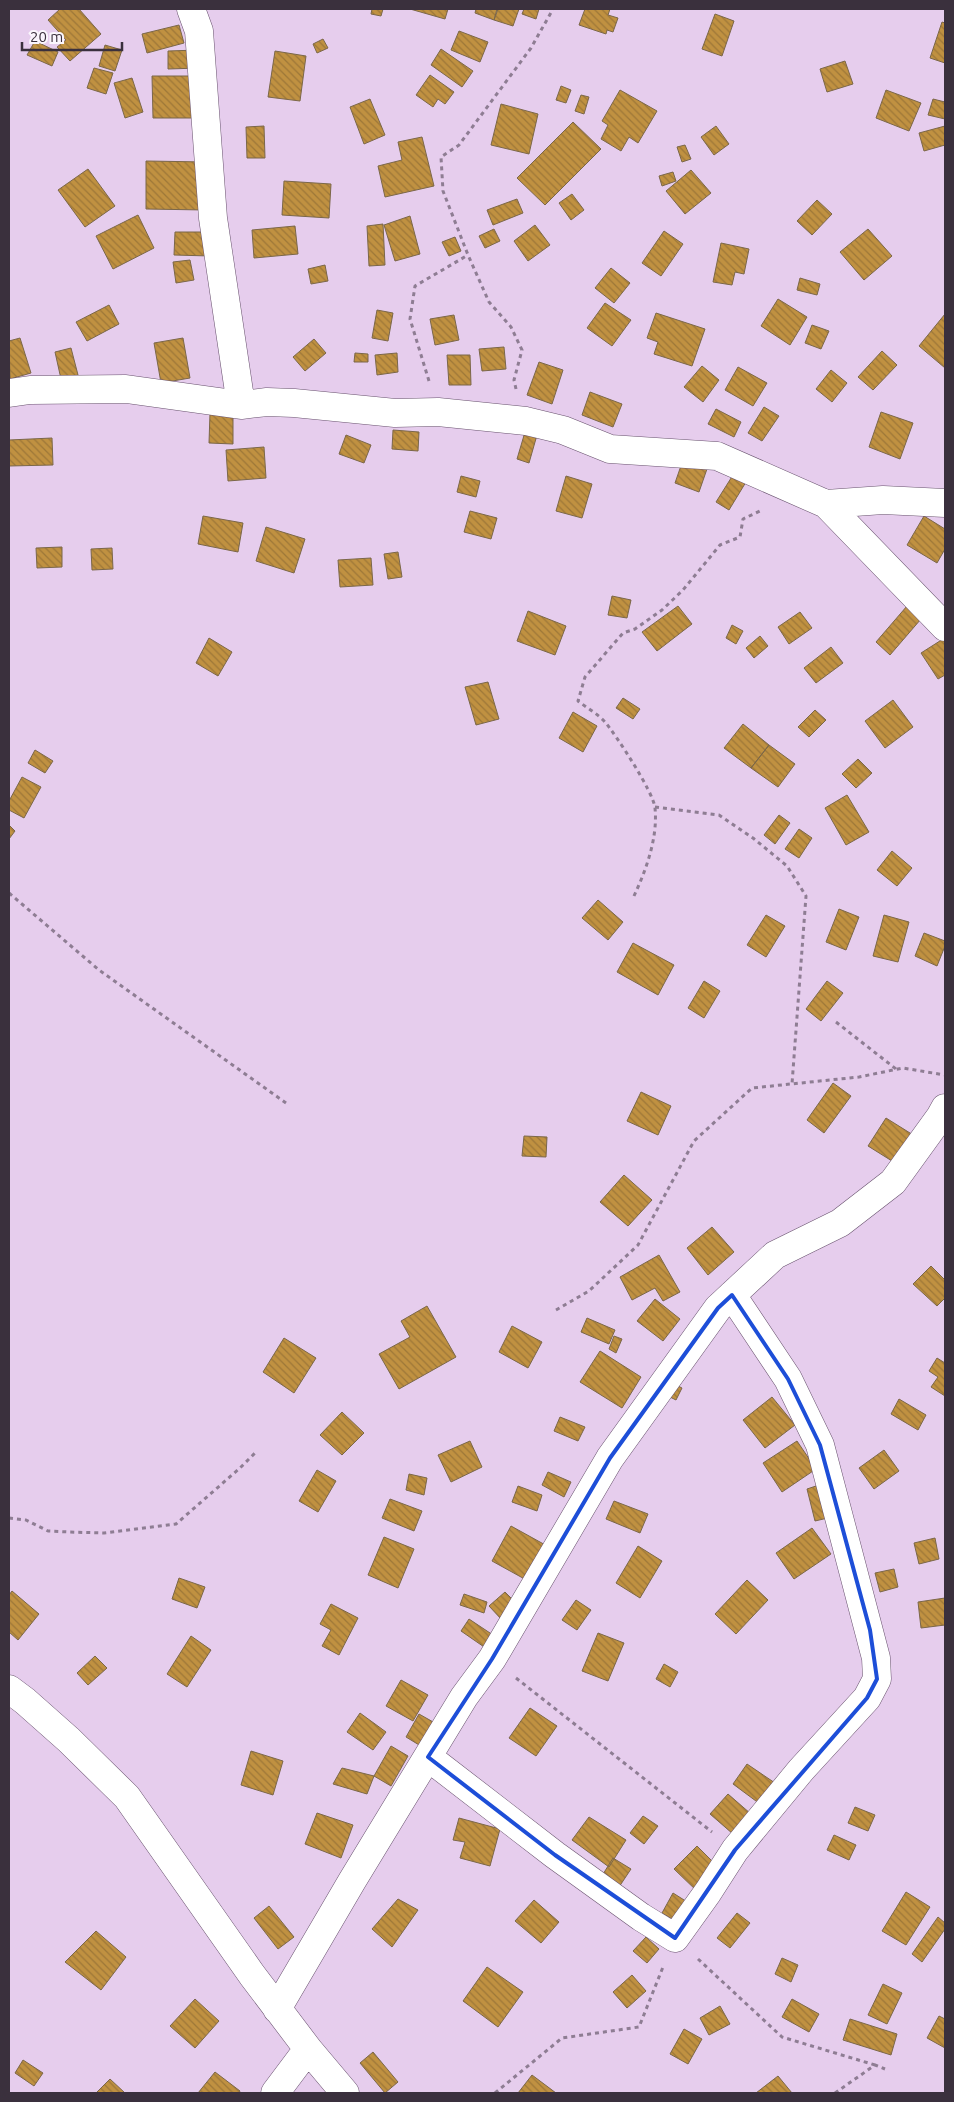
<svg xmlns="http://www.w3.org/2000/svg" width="954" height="2102" viewBox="0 0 954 2102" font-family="Ubuntu,sans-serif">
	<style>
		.building { fill: url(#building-back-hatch); stroke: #7b6749 }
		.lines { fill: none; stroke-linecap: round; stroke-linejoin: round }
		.street-casing { stroke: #68526e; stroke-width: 29 }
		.path { stroke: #8e7d93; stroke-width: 3; stroke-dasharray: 4 4; stroke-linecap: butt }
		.street { stroke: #fff; stroke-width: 28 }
		.marked { fill: none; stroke: #1d4ed8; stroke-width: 4; stroke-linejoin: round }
	</style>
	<defs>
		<pattern id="building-back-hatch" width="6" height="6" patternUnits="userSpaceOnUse" patternTransform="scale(1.25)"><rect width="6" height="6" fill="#c09141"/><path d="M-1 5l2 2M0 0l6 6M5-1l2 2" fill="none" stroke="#9d7738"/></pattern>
	</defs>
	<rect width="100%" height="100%" fill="#e6cded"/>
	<path class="building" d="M60 9H79L101 34 70 61 57 47 66 40 48 20Z
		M372 9H383L381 16 371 14Z
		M410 9H448L445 19Z
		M476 9H497L494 20 475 13Z
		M498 9H519L513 26 494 20Z
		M524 9H539L536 19 522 14Z
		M585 9H610L608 15 618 18 613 32 607 30 606 34 579 25Z
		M715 14 734 21 722 56 702 49Z
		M942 22 945 23V63L930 58Z
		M179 25 184 43 147 53 142 34Z
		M459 31 488 42 480 62 451 50Z
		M323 39 328 48 317 53 313 44Z
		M35 41 58 52 52 66 27 55Z
		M105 45 122 50 115 71 99 66Z
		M441 49 473 71 462 87 431 65Z
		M198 50 199 68 168 69V51Z
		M275 51 306 56 300 101 268 97Z
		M845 61 853 84 827 92 820 69Z
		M94 68 113 73 106 94 87 88Z
		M430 75 454 92 445 104 438 99 433 107 416 95Z
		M152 76H193L194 118H153Z
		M132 78 143 112 125 118 114 83Z
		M561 86 571 90 566 103 556 100Z
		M620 90 657 111 638 143 629 137 621 151 601 139 608 125 602 121Z
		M886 90 921 103 909 131 876 118Z
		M581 95 589 97 584 114 575 111Z
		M370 99 385 135 364 144 350 107Z
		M933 99 945 102V119L928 115Z
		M501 104 538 114 529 154 491 145Z
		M573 122 601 149 545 205 517 178Z
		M264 126 265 158H247L246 127Z
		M716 126 729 144 714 155 701 137Z
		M945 126V145L924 151 919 133Z
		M422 137 434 186 385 197 378 166 402 160 398 142Z
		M685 145 691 159 682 162 677 147Z
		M146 161 205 162V210L146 209Z
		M88 169 115 206 85 227 58 190Z
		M691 170 711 193 685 214 666 191Z
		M673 172 676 181 662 186 659 176Z
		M284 181 331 184 329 218 282 215Z
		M572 194 584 210 571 220 559 203Z
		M517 199 523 213 493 225 487 210Z
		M817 200 832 214 812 235 797 221Z
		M138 215 154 248 113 269 96 236Z
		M410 216 420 254 395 261 384 225Z
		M383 224 385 265 369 266 367 226Z
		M535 225 550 245 528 261 514 241Z
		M295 226 298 254 254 258 252 230Z
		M494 229 500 241 485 248 479 236Z
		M868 229 892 256 864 280 840 252Z
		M664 231 683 244 661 276 642 263Z
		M175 232H211L210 256 174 255Z
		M455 237 461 251 449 256 442 242Z
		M721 243 749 249 744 274 735 272 732 285 713 282Z
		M190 260 194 280 176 283 173 262Z
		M325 265 328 281 311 284 308 269Z
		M611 268 630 283 614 303 595 288Z
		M800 278 820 284 817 295 797 290Z
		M778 299 807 317 790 345 761 326Z
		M605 303 631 320 612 346 587 328Z
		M109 305 119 324 87 341 76 322Z
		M377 310 393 313 388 341 372 338Z
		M656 313 705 329 692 366 654 354 658 342 647 338Z
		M945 314V368L919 346Z
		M454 315 459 340 435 345 430 319Z
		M812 325 829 331 821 349 805 343Z
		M20 338 31 373 10 379 9 341Z
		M183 338 190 378 161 383 154 343Z
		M314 339 326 353 305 371 293 357Z
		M504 347 506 369 482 371 479 349Z
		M71 348 78 375 61 379 55 352Z
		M882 351 897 365 873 390 858 377Z
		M355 353 368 354V362H354Z
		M397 353 398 372 377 375 375 355Z
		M447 355H470L471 385H449Z
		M539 362 563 370 552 404 527 395Z
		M702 366 719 380 703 402 684 387Z
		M738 367 767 383 753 406 725 390Z
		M831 370 847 383 832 402 816 389Z
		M590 392 622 404 613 427 582 415Z
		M764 407 779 416 762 441 748 433Z
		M716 409 741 422 734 437 708 424Z
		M881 412 913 423 900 459 869 447Z
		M210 413H233V444L209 443Z
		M393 430 419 432 418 451 392 449Z
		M525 432 537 435 529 463 517 459Z
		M346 435 371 445 364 463 339 454Z
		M52 438 53 465 9 466V440Z
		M264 447 266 478 228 481 226 450Z
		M684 457 708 466 699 492 675 483Z
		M733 475 746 482 729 510 716 502Z
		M461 476 480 481 476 497 457 492Z
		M566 476 592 484 582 518 556 511Z
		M470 511 497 518 491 539 464 532Z
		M203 516 243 523 238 552 198 544Z
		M924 516 945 529V549L937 563 907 545Z
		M266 527 305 539 294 573 256 561Z
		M62 547V567L37 568 36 548Z
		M112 548 113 569 92 570 91 549Z
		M398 552 402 577 388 579 384 554Z
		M371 558 373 585 340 587 338 560Z
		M612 596 631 600 627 618 608 615Z
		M678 606 692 624 657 651 642 632Z
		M907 606 921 619 890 655 876 642Z
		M528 611 566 626 555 655 517 641Z
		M800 612 812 628 789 644 778 627Z
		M732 625 743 631 736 644 726 638Z
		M760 636 768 646 754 658 746 648Z
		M209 638 232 652 218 676 196 663Z
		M943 639 945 643V675L938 679 921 653Z
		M831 647 843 663 816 683 804 668Z
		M488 682 499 719 476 725 465 687Z
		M623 698 640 709 633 719 616 708Z
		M893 700 913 727 885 748 865 721Z
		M815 710 826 720 809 737 798 727Z
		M573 712 597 726 583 752 559 738Z
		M743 724 769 745 751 768 724 748Z
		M769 745 795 764 778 787 751 768Z
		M35 750 53 761 45 773 28 763Z
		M858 759 872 773 856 788 842 774Z
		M22 777 41 787 24 818 9 810V801Z
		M847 795 869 832 846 845 825 808Z
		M779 815 790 823 775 844 764 835Z
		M9 825 15 831 9 839Z
		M799 829 812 838 799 858 785 849Z
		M892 851 912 868 897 886 877 870Z
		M598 900 623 922 608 940 582 918Z
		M839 909 859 917 846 950 826 942Z
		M766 915 785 926 766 957 747 945Z
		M884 915 909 922 898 962 873 956Z
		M924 933 945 941V946L937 966 915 956Z
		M633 943 674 965 658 995 617 972Z
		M704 981 720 991 704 1018 688 1008Z
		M827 981 843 993 821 1021 806 1009Z
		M833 1083 851 1096 824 1133 807 1120Z
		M641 1092 671 1106 658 1135 627 1121Z
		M886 1118 918 1138 900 1166 868 1146Z
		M524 1136 547 1137 546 1157 522 1156Z
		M624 1175 652 1200 628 1226 600 1202Z
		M712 1227 734 1252 708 1275 687 1248Z
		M659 1255 680 1292 663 1301 655 1288 632 1300 620 1277Z
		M931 1266 945 1280V1298L937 1306 913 1284Z
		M655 1299 680 1319 663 1341 637 1321Z
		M427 1306 456 1357 399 1389 379 1354 410 1337 401 1321Z
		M587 1318 615 1330 609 1344 581 1332Z
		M512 1326 542 1342 528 1368 499 1352Z
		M614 1336 622 1339 616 1353 609 1349Z
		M284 1338 316 1358 294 1393 263 1372Z
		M600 1351 641 1377 622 1408 580 1382Z
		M937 1358 945 1363V1396L931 1387 938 1377 929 1371Z
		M668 1381 682 1388 676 1400 662 1393Z
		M772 1397 795 1425 765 1448 743 1420Z
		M899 1399 926 1415 918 1430 891 1414Z
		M342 1412 364 1433 342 1455 320 1435Z
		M560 1417 585 1427 578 1441 554 1431Z
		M470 1441 482 1467 451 1482 438 1455Z
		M797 1441 816 1469 782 1492 763 1463Z
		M884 1450 899 1471 874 1489 859 1468Z
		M317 1470 336 1481 318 1512 299 1501Z
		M548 1472 571 1482 564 1497 542 1485Z
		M409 1474 427 1478 424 1495 406 1490Z
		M822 1484 832 1517 815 1521 807 1489Z
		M518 1486 542 1495 537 1511 512 1502Z
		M390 1499 422 1511 414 1531 382 1518Z
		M614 1501 648 1514 640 1533 606 1519Z
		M511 1526 549 1547 530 1582 492 1561Z
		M812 1528 831 1554 794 1579 776 1553Z
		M384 1537 414 1549 398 1588 368 1575Z
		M935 1538 939 1559 919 1564 914 1543Z
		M638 1546 662 1561 640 1598 616 1583Z
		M894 1569 898 1587 880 1592 875 1573Z
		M179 1578 205 1587 197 1608 172 1599Z
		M747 1580 768 1600 736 1634 715 1614Z
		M12 1591 39 1614 18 1640 9 1632V1595Z
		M505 1592 518 1605 502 1620 489 1606Z
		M464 1594 487 1602 484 1613 460 1605Z
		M945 1598V1625L921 1628 918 1602Z
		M576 1600 591 1610 577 1630 562 1620Z
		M331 1604 358 1618 339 1655 322 1646 331 1630 320 1624Z
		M469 1619 496 1637 487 1649 461 1631Z
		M598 1633 624 1643 608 1681 582 1671Z
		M191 1636 211 1650 187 1687 167 1674Z
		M95 1656 107 1668 88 1685 77 1673Z
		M664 1664 678 1672 670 1687 656 1679Z
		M401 1680 428 1695 413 1721 386 1706Z
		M530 1708 557 1726 536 1756 509 1738Z
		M360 1713 386 1732 373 1750 347 1732Z
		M419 1714 442 1727 429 1751 406 1737Z
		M391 1746 408 1756 391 1786 374 1776Z
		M251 1751 283 1761 273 1795 241 1785Z
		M747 1764 775 1783 760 1804 733 1784Z
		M342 1768 374 1776 367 1794 333 1784Z
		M728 1794 751 1814 733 1834 710 1814Z
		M855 1807 875 1815 868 1831 848 1823Z
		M317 1813 353 1825 341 1858 305 1844Z
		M643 1816 658 1826 644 1844 630 1833Z
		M589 1817 626 1840 609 1867 572 1840Z
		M459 1818 500 1829 490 1866 460 1858 465 1842 453 1840Z
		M834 1835 856 1845 849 1860 827 1850Z
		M697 1846 721 1870 699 1893 674 1869Z
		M613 1858 631 1869 617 1890 600 1879Z
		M906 1892 930 1907 906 1945 882 1931Z
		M673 1893 692 1905 681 1924 662 1913Z
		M398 1899 418 1910 392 1947 372 1929Z
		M534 1900 559 1922 541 1943 515 1921Z
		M269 1906 294 1937 278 1949 254 1918Z
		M737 1913 750 1923 730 1948 717 1938Z
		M938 1917 945 1923V1929L922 1962 912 1954Z
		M96 1931 126 1957 101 1990 65 1962Z
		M646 1937 659 1949 647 1963 633 1951Z
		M782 1958 798 1965 791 1982 775 1974Z
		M487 1967 523 1992 498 2027 463 2001Z
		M632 1975 646 1991 627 2008 613 1992Z
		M883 1984 902 1993 887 2024 868 2015Z
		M195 1999 219 2021 195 2048 170 2026Z
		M792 1999 819 2014 809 2032 782 2017Z
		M720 2006 730 2024 709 2035 700 2018Z
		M939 2016 945 2019V2048L927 2038Z
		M850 2019 897 2034 891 2055 843 2040Z
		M684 2029 702 2039 688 2064 670 2054Z
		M373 2052 398 2082 385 2093 360 2063Z
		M23 2060 43 2073 34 2086 15 2073Z
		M215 2072 240 2091 239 2093H198Z
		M532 2075 556 2093H518Z
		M778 2076 792 2093H756Z
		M110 2079 125 2093H96Z"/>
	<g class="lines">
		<g class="street-casing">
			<path id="street" d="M191 9 199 31 213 218 241 405
				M9 393 30 390 126 389 241 405 267 402 294 403 395 413 438 412 526 421 563 430 610 449 717 456 826 504 883 500 945 503
				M826 504 945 627
				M9 1689 25 1701 69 1740 127 1797 252 1975 308 2049 345 2093
				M428 1757 555 1855 641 1917 675 1938 708 1892 735 1850 801 1770 867 1698 877 1679 876 1658 820 1445 788 1379 732 1295
				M277 2009 352 1881 464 1697 492 1659 610 1458 718 1308 775 1255 840 1223 893 1182 940 1117 945 1108
				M275 2093 308 2049"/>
		</g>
		<path class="path" d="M429 381 410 319 415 286 468 255
			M516 389 514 380 522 350 511 327 489 302 468 255 443 191 441 157 459 145 531 48 553 9
			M655 807 719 815 753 838 787 866 806 896 792 1084
			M9 893 99 970 286 1103
			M634 896C646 870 658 838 655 808 654 793 616 735 605 722 598 714 587 708 578 701L585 677 623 633 635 629 662 610 683 590 720 545 740 537 743 519 762 510
			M836 1022 896 1069
			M556 1310 589 1291 638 1245 694 1141 752 1088 859 1077 903 1068 945 1075
			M9 1518 26 1520 48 1531 69 1532 104 1533 176 1524 240 1468 256 1452
			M516 1678 712 1832
			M698 1959 782 2037 875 2065
			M495 2093 562 2038 639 2027 663 1967
			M835 2093 875 2065 885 2069"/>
		<use href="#street" class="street"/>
	</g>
	<path class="marked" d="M732 1295 788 1379 820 1445 870 1630 877 1679 867 1698 735 1850 675 1938 555 1855 428 1757 492 1659 610 1458 718 1308Z"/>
	<rect width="954" height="2102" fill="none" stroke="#3a303d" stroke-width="20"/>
	<path d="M22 42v8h100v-8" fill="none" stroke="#3a303d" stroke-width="2.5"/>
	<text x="30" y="42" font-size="15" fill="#3a303d" stroke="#fbf6fd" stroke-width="4" paint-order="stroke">20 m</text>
</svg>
